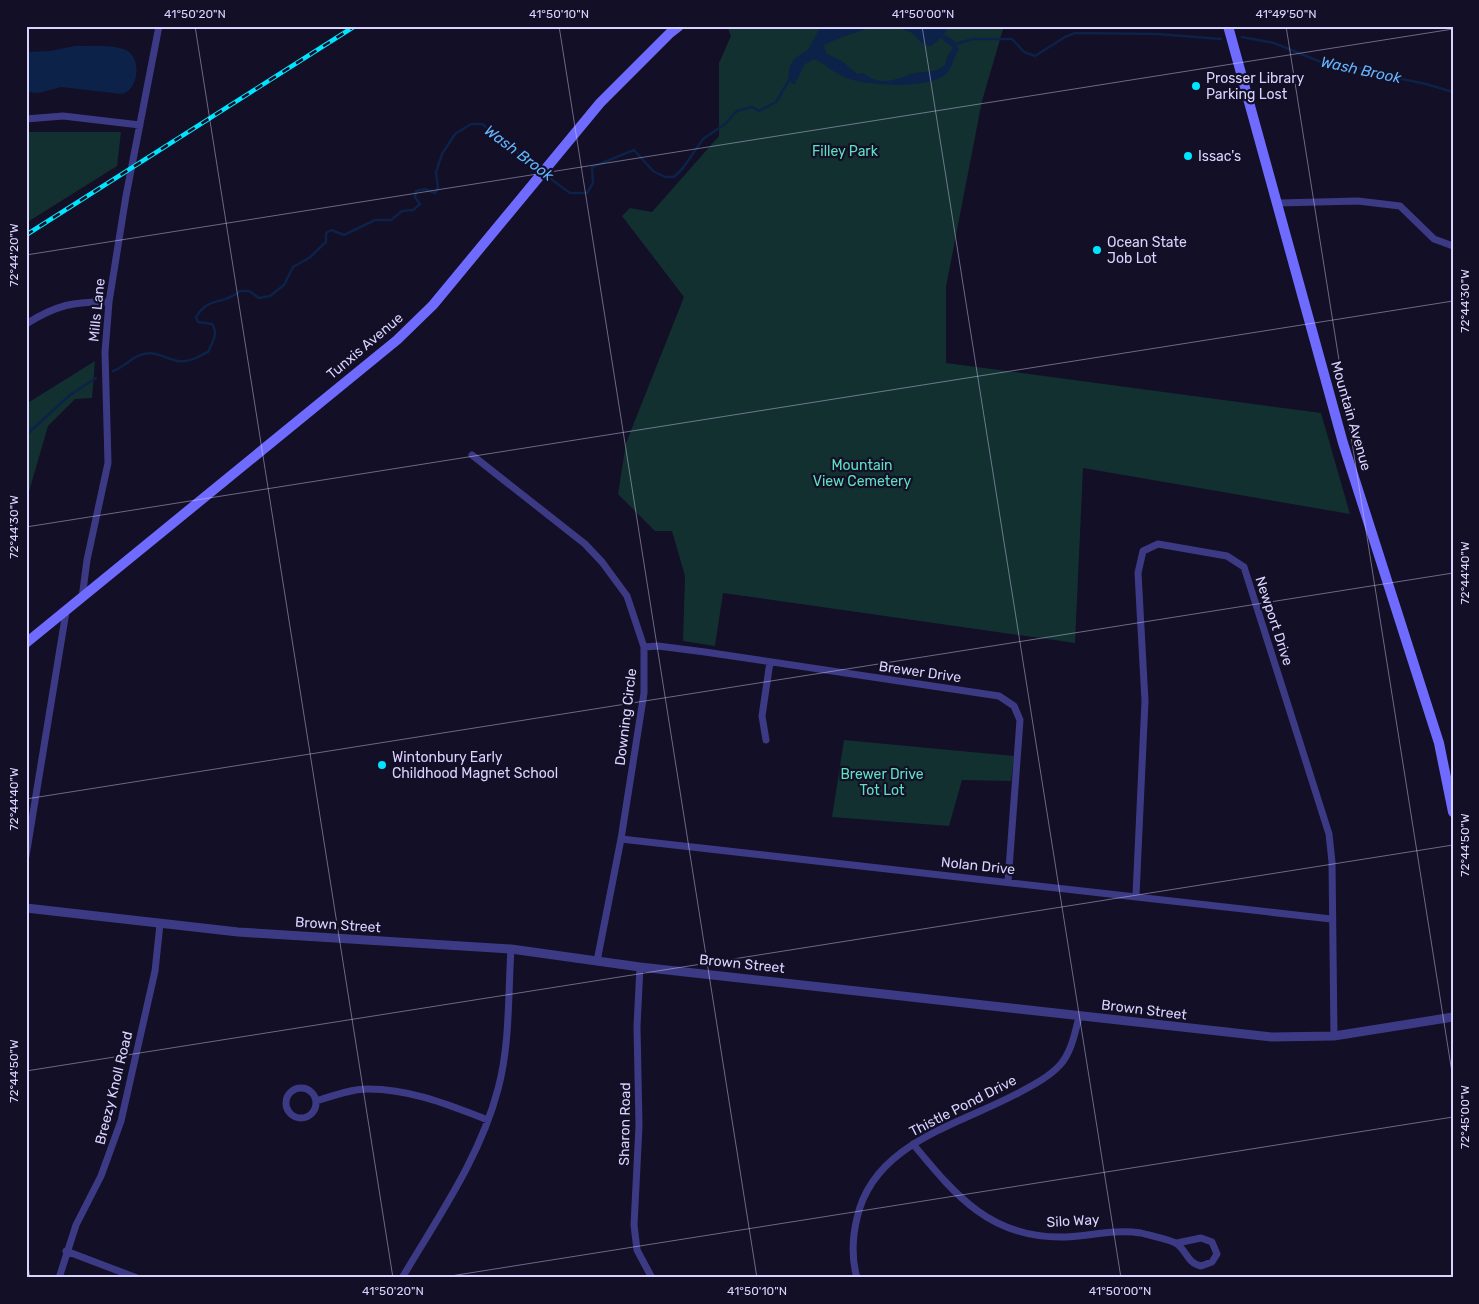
<svg xmlns="http://www.w3.org/2000/svg" width="1479" height="1304" viewBox="0 0 1479 1304" font-family="Rubik,sans-serif">
	<style>
		.green { fill: #12302f }
		.water { fill: #0c2248 }
		.lines { fill: none; stroke-linecap: round; stroke-linejoin: round }
		.stream { stroke: #0c2248; stroke-width: 2.5 }
		.minor { stroke: #3d3a85; stroke-width: 7 }
		.tertiary { stroke: #3d3a85; stroke-width: 9 }
		.secondary { stroke: #6f6bff; stroke-width: 10 }
		.rail-casing { stroke: #00e5ff; stroke-width: 4.5 }
		.rail { stroke: #130f26; stroke-width: 2.5; stroke-dasharray: 8; stroke-linecap: butt }
		.ticks { fill: none; stroke: #d9d4ff; stroke-width: 1; stroke-opacity: 0.45 }
		.poi-dot { fill: #00e5ff; stroke: #130f26; stroke-width: 2 }
		.labels { text-anchor: middle; dominant-baseline: central; stroke-width: 4.5; stroke-linejoin: round; paint-order: stroke }
		.poi-label { font-size: 14px; fill: #d9d4ff; stroke: #130f26; text-anchor: start }
		.park-label { font-size: 14px; fill: #5fe0c0; stroke: #130f26 }
		.street-label { font-size: 14px; fill: #d9d4ff; stroke: #130f26 }
		.water-label { font-size: 15px; font-style: italic; fill: #62b6ff; stroke: #130f26 }
		.neatline { fill: none; stroke: #d9d4ff; stroke-width: 2 }
		.ticks-label { font-size: 12px; text-anchor: middle; fill: #d9d4ff }
	</style>
	<rect width="100%" height="100%" fill="#130f26"/>
	<path class="green" d="M727 26H1004L982 101 946 287V363L1321 413 1350 514 1083 468 1075 643 723 593 715 646 683 641 685 576 672 531H655L618 494 626 443 684 297 622 216 630 208 652 212 719 136V63L731 36Z
		M26 132H121L117 166 26 223Z
		M95 361 92 398 75 399 48 426 26 502V404Z
		M844 740 1014 756 1011 781 962 780 949 826 832 817Z"/>
	<path class="water" d="M821 26H876C868 28 826 42 824 46L826 53 842 61 857 74 863 73C881 86 892 81 911 74 923 70 932 75 945 65L947 57 953 48 941 38 931 46 924 45 912 33 895 26H948L944 34 953 40 959 50C953 57 953 67 946 74 928 90 865 86 844 77 833 72 824 63 814 59L805 64 795 84H792L788 77 790 66 795 58 808 50Z
		M75 46C91 46 111 44 126 50 143 58 138 92 121 94L61 87 39 93 26 92V52L50 51Z"/>
	<g class="lines">
		<path class="stream" d="M1242 37 1274 43 1321 62 1350 65 1378 74 1426 84 1453 92
			M956 44 973 39H1012L1024 52 1035 56 1065 37 1075 33 1158 34 1221 39
			M544 174 570 193H587L593 183 592 167 634 150 653 171 665 177H674L683 168 703 139 725 124 737 111 752 107 759 111 776 102 791 77
			M113 371C125 367 132 356 144 354 157 351 166 359 178 361 189 363 199 356 208 352 212 343 219 333 212 324L198 322 196 317C210 295 223 306 240 291H249L259 298 270 296 284 285 293 267 309 258 326 242V233L331 230 344 235 375 220H391L402 211 413 210 420 204 415 197 416 191 425 189 435 193 438 188 436 172 442 154 455 134 471 124H482L540 170
			M26 435 70 395 96 378"/>
		<path class="minor" d="M26 119 63 116 140 125
			M1279 203 1358 201 1400 206 1434 239 1453 246
			M26 324C56 305 75 301 109 302
			M472 455 585 544 602 562 627 596 644 647V693L621 839 597 961
			M82 598 87 560 108 463 105 352 109 302 126 196 159 26
			M644 647 658 646 705 652 999 696 1014 706 1020 720 1008 882
			M766 740 762 716 770 662
			M621 839 1331 919
			M26 856 66 612
			M1136 895 1145 701 1138 573 1143 551 1158 544 1227 556 1244 567 1329 834 1332 862 1334 1036
			M640 967 637 1026 639 1126 634 1225 637 1250 652 1278
			M286 1103a15 15 0 1 1 30 0a15 15 0 1 1-30 0Z
			M316 1101C332 1096 351 1089 368 1089 411 1089 449 1105 488 1120
			M913 1144C956 1196 991 1239 1065 1237 1090 1236 1115 1229 1141 1233 1148 1235 1172 1240 1177 1244 1187 1251 1187 1263 1201 1266L1212 1262 1217 1254 1212 1242 1201 1238 1177 1243
			M66 1251 137 1278
			M59 1278 76 1225 101 1176 121 1121 155 971 160 924
			M402 1278C438 1217 480 1158 498 1089 510 1045 508 995 511 949
			M857 1278C851 1257 852 1239 857 1218 874 1141 963 1124 1022 1091 1035 1084 1050 1076 1060 1065 1071 1053 1075 1033 1079 1017"/>
		<path class="tertiary" d="M26 908 238 932 511 949 640 967 1272 1037 1334 1036 1453 1017"/>
		<path class="secondary" d="M1228 26 1343 443 1439 743 1453 812
			M26 643 397 340 433 305 600 103 670 33 679 26"/>
		<g class="rail-casing">
			<path id="rail" d="M26 235 355 26"/>
		</g>
		<use href="#rail" class="rail"/>
	</g>
	<path class="ticks" d="M195 26 393 1278M559 26 757 1278M922 26 1121 1278M1286 26 1453 1079M26 255 1453 29M26 527 1453 301M26 799 1453 573M26 1071 1453 845M26 1255 30 1278M438 1278 1453 1117"/>
	<g class="poi-dot">
		<circle cx="1196" cy="86" r="5"/>
		<circle cx="1188" cy="156" r="5"/>
		<circle cx="1097" cy="250" r="5"/>
		<circle cx="382" cy="765" r="5"/>
	</g>
	<g class="labels">
		<g class="poi-label">
			<text x="1206" y="78">Prosser Library<tspan x="1206" dy="16">Parking Lost</tspan></text>
			<text x="1198" y="156">Issac's</text>
			<text x="1107" y="242">Ocean State<tspan x="1107" dy="16">Job Lot</tspan></text>
			<text x="392" y="757">Wintonbury Early<tspan x="392" dy="16">Childhood Magnet School</tspan></text>
		</g>
		<g class="park-label">
			<text x="845" y="151">Filley Park</text>
			<text x="862" y="465">Mountain<tspan x="862" dy="16">View Cemetery</tspan></text>
			<text x="882" y="774">Brewer Drive<tspan x="882" dy="16">Tot Lot</tspan></text>
		</g>
		<g class="street-label">
			<text transform="translate(97 310) rotate(-84)">Mills Lane</text>
			<text transform="translate(365 346) rotate(-40)">Tunxis Avenue</text>
			<text transform="translate(1351 416) rotate(74)">Mountain Avenue</text>
			<text transform="translate(1274 621) rotate(72)">Newport Drive</text>
			<text transform="translate(920 672) rotate(8)">Brewer Drive</text>
			<text transform="translate(626 717) rotate(-83)">Downing Circle</text>
			<text transform="translate(978 866) rotate(6)">Nolan Drive</text>
			<text transform="translate(338 925) rotate(4)">Brown Street</text>
			<text transform="translate(742 964) rotate(6)">Brown Street</text>
			<text transform="translate(1144 1010) rotate(7)">Brown Street</text>
			<text transform="translate(114 1088) rotate(-76)">Breezy Knoll Road</text>
			<text transform="translate(963 1106) rotate(-27)">Thistle Pond Drive</text>
			<text transform="translate(625 1124) rotate(-89)">Sharon Road</text>
			<text transform="translate(1073 1221) rotate(-3)">Silo Way</text>
		</g>
		<g class="water-label">
			<text transform="translate(1361 70) rotate(12)">Wash Brook</text>
			<text transform="translate(519 153) rotate(37)">Wash Brook</text>
		</g>
	</g>
	<rect width="1479" height="1304" fill="none" stroke="#130f26" stroke-width="55"/>
	<rect x="28" y="28" width="1424" height="1248" class="neatline"/>
	<g class="ticks-label">
		<text x="195" y="18">41°50'20"N</text>
		<text x="559" y="18">41°50'10"N</text>
		<text x="923" y="18">41°50'00"N</text>
		<text x="1286" y="18">41°49'50"N</text>
		<text transform="translate(14 255) rotate(-90)" y="4">72°44'20"W</text>
		<text transform="translate(1465 301) rotate(-90)" y="4">72°44'30"W</text>
		<text transform="translate(14 527) rotate(-90)" y="4">72°44'30"W</text>
		<text transform="translate(1465 573) rotate(-90)" y="4">72°44'40"W</text>
		<text transform="translate(14 799) rotate(-90)" y="4">72°44'40"W</text>
		<text transform="translate(1465 845) rotate(-90)" y="4">72°44'50"W</text>
		<text transform="translate(14 1071) rotate(-90)" y="4">72°44'50"W</text>
		<text transform="translate(1465 1117) rotate(-90)" y="4">72°45'00"W</text>
		<text x="393" y="1295">41°50'20"N</text>
		<text x="757" y="1295">41°50'10"N</text>
		<text x="1120" y="1295">41°50'00"N</text>
	</g>
</svg>
